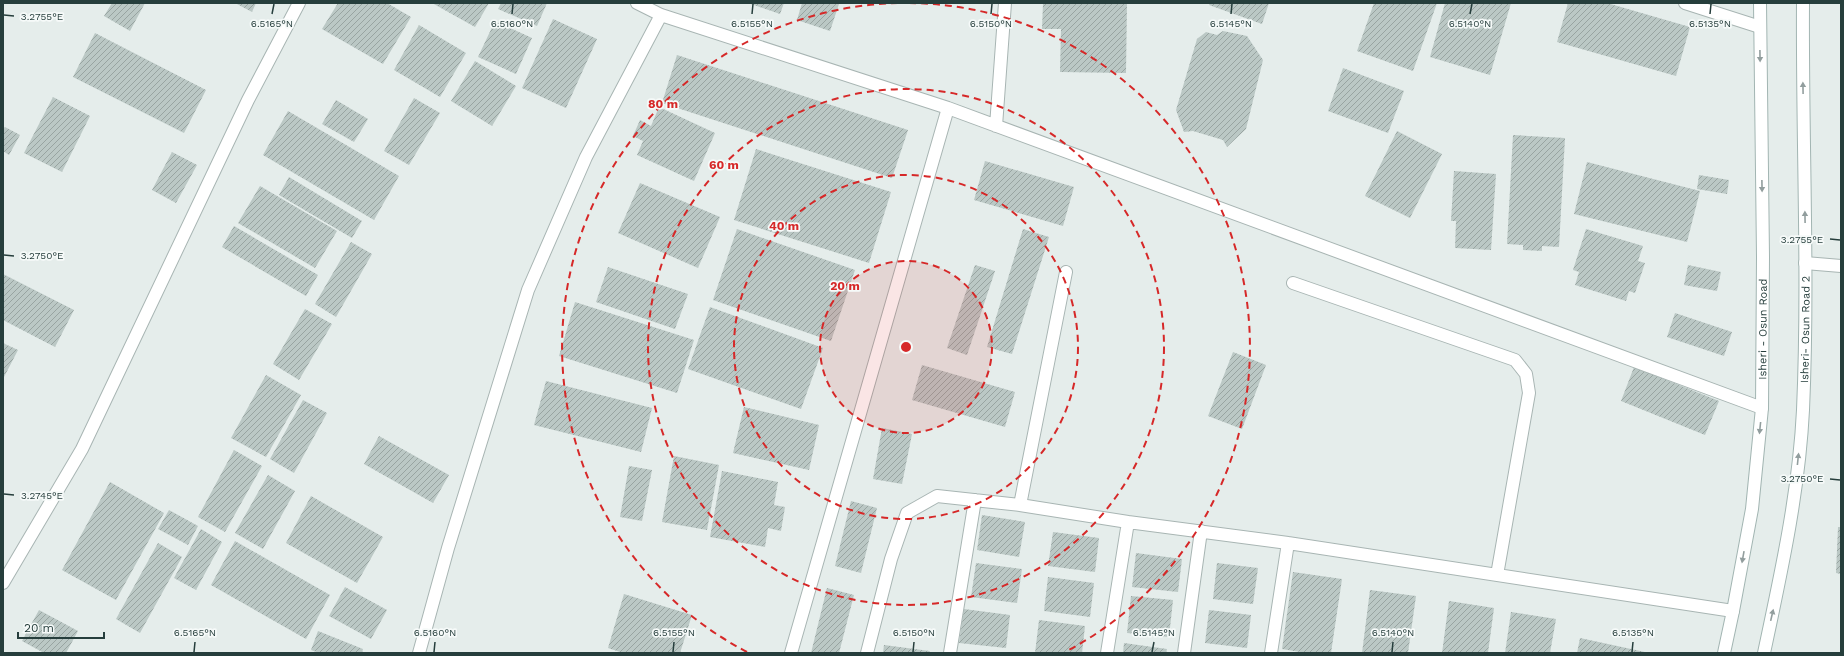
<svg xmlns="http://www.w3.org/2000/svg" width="1844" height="656" viewBox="0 0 1844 656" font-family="'Work Sans',sans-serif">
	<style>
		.building { fill: url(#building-hatch) }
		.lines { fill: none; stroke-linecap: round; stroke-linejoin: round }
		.street-casing { stroke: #a8b5b3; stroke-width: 14 }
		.secondary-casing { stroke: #a2b5b2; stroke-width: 14 }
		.street { stroke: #fff; stroke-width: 12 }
		.secondary { stroke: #fff; stroke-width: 12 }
		.oneway { fill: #929e9e }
		.ticks { fill: none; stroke: #263e3c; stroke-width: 1.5 }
		.ring { fill: none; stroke: #d62828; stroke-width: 2; stroke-dasharray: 7 5 }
		.labels { text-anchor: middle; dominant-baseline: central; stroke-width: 3.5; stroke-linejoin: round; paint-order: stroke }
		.street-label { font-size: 11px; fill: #263e3c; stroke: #f6faf9 }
		.ticks-label { font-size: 10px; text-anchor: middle; fill: #263e3c; stroke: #f6faf9; stroke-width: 3.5; stroke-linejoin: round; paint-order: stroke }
		.centre { fill: #d62828; stroke: #f6faf9; stroke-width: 2 }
		.ring-label { font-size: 12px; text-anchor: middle; font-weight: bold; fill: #d62828; stroke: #f6faf9; stroke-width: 3.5; stroke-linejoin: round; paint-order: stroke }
	</style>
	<defs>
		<pattern id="building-hatch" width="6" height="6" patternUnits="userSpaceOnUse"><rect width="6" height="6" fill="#bbc8c5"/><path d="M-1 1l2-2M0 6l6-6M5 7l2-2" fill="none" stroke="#98a4a1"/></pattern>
	</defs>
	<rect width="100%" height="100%" fill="#e5edeb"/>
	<path class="building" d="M112 3H145L130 31 104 16Z
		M235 3H256L252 12Z
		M338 3H387L411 17 383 64 322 29Z
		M432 3H489L475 27Z
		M501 3H547L537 26 498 9Z
		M748 3H784L780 14Z
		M802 3H835L839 4 830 31 797 20Z
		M1043 3H1127L1126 73 1060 72 1061 29H1042Z
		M1210 3H1269L1262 24 1209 5Z
		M1374 3H1437L1413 71 1357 51Z
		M1445 3H1511L1490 75 1430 57Z
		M1568 3H1607L1690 27 1676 76 1557 42Z
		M553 19 597 39 566 108 522 88Z
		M495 21 532 38 516 74 478 57Z
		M419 25 466 53 440 97 394 70Z
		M1223 31 1247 36 1263 60 1246 129 1227 147 1223 140 1193 131 1184 132 1176 110 1197 39 1206 32 1217 35Z
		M95 33 206 90 184 133 73 77Z
		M677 55 908 130 892 178 662 103Z
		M475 61 516 86 492 126 451 101Z
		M1343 68 1404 91 1388 133 1328 111Z
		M53 97 90 116 62 172 24 153Z
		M414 98 440 113 409 165 384 151Z
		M336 100 368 119 354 142 322 124Z
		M659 107 715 133 694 181 637 155 643 141 633 136 640 120 651 126Z
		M288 111 399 176 374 220 263 155Z
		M5 127 20 135 9 155 3 151V130Z
		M1397 131 1442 154 1410 218 1365 196Z
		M1513 135 1565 138 1559 247 1542 246V251L1523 250V245L1507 244Z
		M756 149 891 192 869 263 734 220Z
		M172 152 197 165 176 203 152 190Z
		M985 161 1074 187 1063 226 974 200Z
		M1587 162 1700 191 1687 242 1574 214Z
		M1454 171 1496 174 1491 250 1455 248 1456 221H1451Z
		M1699 175 1729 180 1727 194 1697 189Z
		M289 177 362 221 352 238 279 195Z
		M640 183 720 217 698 268 618 233Z
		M260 186 337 231 315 268 238 223Z
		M234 226 318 275 306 296 222 247Z
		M737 229 855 270 831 341 713 300Z
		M1023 229 1049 237 1012 354 987 347Z
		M1586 229 1643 246 1638 261 1645 263 1635 293 1629 291 1626 301 1575 285 1579 272 1573 270Z
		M351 242 372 254 336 317 315 304Z
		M975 265 995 271 967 355 947 348Z
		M1688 265 1721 272 1717 291 1684 285Z
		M608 267 688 294 675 329 596 302Z
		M3 274 74 310 55 347 3 320Z
		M575 302 694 340 677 393 559 356Z
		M710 307 823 348 801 409 688 369Z
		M305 309 332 324 299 380 273 364Z
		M1675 313 1732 332 1724 356 1667 337Z
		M3 343 18 350 3 379Z
		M1233 352 1266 365 1242 429 1208 416Z
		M922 365 1015 392 1005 427 912 400Z
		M1634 367 1719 401 1705 435 1621 401Z
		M266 375 301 395 266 457 231 438Z
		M546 381 652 408 641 452 534 425Z
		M303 400 327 413 294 473 270 459Z
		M744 407 819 425 809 470 733 453Z
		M882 428 912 434 902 484 873 479Z
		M379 436 449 475 433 503 364 464Z
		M234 450 262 466 225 532 198 517Z
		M674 456 719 465 707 530 662 522Z
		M629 466 652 470 642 521 620 517Z
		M722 471 778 482 774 505 785 507 781 531 768 528 765 547 710 537Z
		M268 475 295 491 263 549 235 533Z
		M110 482 164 513 116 600 62 570Z
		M311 496 383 537 357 583 286 543Z
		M851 501 877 508 861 573 835 566Z
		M169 510 198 526 188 545 158 529Z
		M982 515 1025 522 1019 557 977 550Z
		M1838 527H1841V574L1836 573Z
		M201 529 222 542 196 590 174 578Z
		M1053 532 1099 538 1095 572 1048 566Z
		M235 541 330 595 306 639 211 585Z
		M158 543 182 557 140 633 116 619Z
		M1136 553 1182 559 1178 592 1132 587Z
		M976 563 1022 569 1017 603 971 597Z
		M1217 563 1258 568 1253 604 1213 599Z
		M1293 572 1342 579 1331 653H1306L1282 649Z
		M1048 577 1094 583 1090 617 1044 611Z
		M345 587 387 610 371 639 329 616Z
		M827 588 854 595 839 653H811Z
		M1370 590 1416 596 1408 653H1362Z
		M624 594 692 615 680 653H623L608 648Z
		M1131 596 1173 600 1169 637 1127 633Z
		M1449 601 1494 608 1488 653H1442Z
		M964 609 1010 615 1006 648 959 643Z
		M39 610 78 631 66 653H44L22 641Z
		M1209 610 1251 615 1247 648 1205 643Z
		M1511 612 1556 619 1550 653H1505Z
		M1039 620 1085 626 1082 653H1035Z
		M318 631 363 649 362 653H319L311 650Z
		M1580 638 1645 652V653H1577Z
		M1124 643 1167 649 1166 653H1123Z
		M884 645 930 651 929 653H883Z"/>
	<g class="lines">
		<g class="street-casing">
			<path id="street" d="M637 3 661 15 948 108 1762 408
				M1685 3 1760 27
				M996 126 1005 3
				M1805 263 1841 266
				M1293 283 1515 360 1526 374 1529 393 1497 575
				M1020 505 1066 272
				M3 583 82 449 248 100 299 3
				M419 653 448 548 528 290 586 157 661 15
				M791 653 948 108
				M867 653 891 559 907 513 937 496 1020 505 1128 522 1288 543 1733 611
				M950 653 975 500
				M1107 653 1128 522
				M1184 653 1201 531
				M1271 653 1288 543"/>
		</g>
		<g class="secondary-casing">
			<g id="secondary">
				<path id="s1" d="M1724 653 1733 611 1752 509 1762 408 1763 257 1760 3"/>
				<path id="s2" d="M1764 653C1781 573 1799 492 1803 410 1809 275 1802 139 1803 3"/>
			</g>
		</g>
		<use href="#street" class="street"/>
		<use href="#secondary" class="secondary"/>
	</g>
	<defs><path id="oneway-solid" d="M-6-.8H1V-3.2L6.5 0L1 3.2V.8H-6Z"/></defs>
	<g class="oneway">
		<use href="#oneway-solid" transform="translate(1760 56) rotate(89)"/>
		<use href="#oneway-solid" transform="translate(1803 88) rotate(-91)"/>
		<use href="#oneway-solid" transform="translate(1762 186) rotate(89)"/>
		<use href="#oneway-solid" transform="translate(1805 217) rotate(-91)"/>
		<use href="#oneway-solid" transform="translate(1760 428) rotate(96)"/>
		<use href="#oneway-solid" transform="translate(1798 459) rotate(-84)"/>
		<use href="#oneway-solid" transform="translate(1743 557) rotate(100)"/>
		<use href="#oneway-solid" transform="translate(1772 615) rotate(-77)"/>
	</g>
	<path class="ticks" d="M272 14 274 4M512 14 513 4M752 14 753 4M991 14 992 4M1231 14 1232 4M1470 14 1472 4M1710 14 1711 4M4 15 14 16M1830 239 1840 240M4 255 14 256M1830 479 1840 480M4 494 14 495M194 652 195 642M434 652 435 642M673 652 674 642M913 652 914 642M1152 652 1154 642M1392 652 1393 642M1632 652 1633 642"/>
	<circle cx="906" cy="347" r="86" fill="#d62828" fill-opacity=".12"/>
	<g class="ring">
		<circle cx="906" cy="347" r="86"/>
		<circle cx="906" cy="347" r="172"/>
		<circle cx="906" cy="347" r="258"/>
		<path d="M747 652A344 344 0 0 1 903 3M909 3A344 344 0 0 1 1065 652"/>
	</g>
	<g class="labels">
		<g class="street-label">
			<text stroke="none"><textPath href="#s1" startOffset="327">Isheri - Osun Road</textPath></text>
			<text stroke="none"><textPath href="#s2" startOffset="327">Isheri- Osun Road 2</textPath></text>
		</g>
	</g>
	<g class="ticks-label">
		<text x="42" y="20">3.2755°E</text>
		<text x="272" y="27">6.5165°N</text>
		<text x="512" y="27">6.5160°N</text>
		<text x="752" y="27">6.5155°N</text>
		<text x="991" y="27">6.5150°N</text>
		<text x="1231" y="27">6.5145°N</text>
		<text x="1470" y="27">6.5140°N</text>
		<text x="1710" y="27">6.5135°N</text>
		<text x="1802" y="243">3.2755°E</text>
		<text x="42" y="259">3.2750°E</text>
		<text x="1802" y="482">3.2750°E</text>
		<text x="42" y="499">3.2745°E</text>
		<text x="195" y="636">6.5165°N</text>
		<text x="435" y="636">6.5160°N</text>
		<text x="674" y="636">6.5155°N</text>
		<text x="914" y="636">6.5150°N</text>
		<text x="1154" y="636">6.5145°N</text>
		<text x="1393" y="636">6.5140°N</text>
		<text x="1633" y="636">6.5135°N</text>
	</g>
	<circle cx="906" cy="347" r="6" class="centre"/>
	<g class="ring-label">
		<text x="663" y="108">80 m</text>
		<text x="724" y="169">60 m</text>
		<text x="784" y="230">40 m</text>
		<text x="845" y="290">20 m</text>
	</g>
	<rect width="1844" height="656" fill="none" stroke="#263e3c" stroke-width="8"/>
	<path d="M18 632v6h86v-6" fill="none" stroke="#263e3c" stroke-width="2"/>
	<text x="24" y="632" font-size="12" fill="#263e3c" stroke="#f6faf9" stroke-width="3" paint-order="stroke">20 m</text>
</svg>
